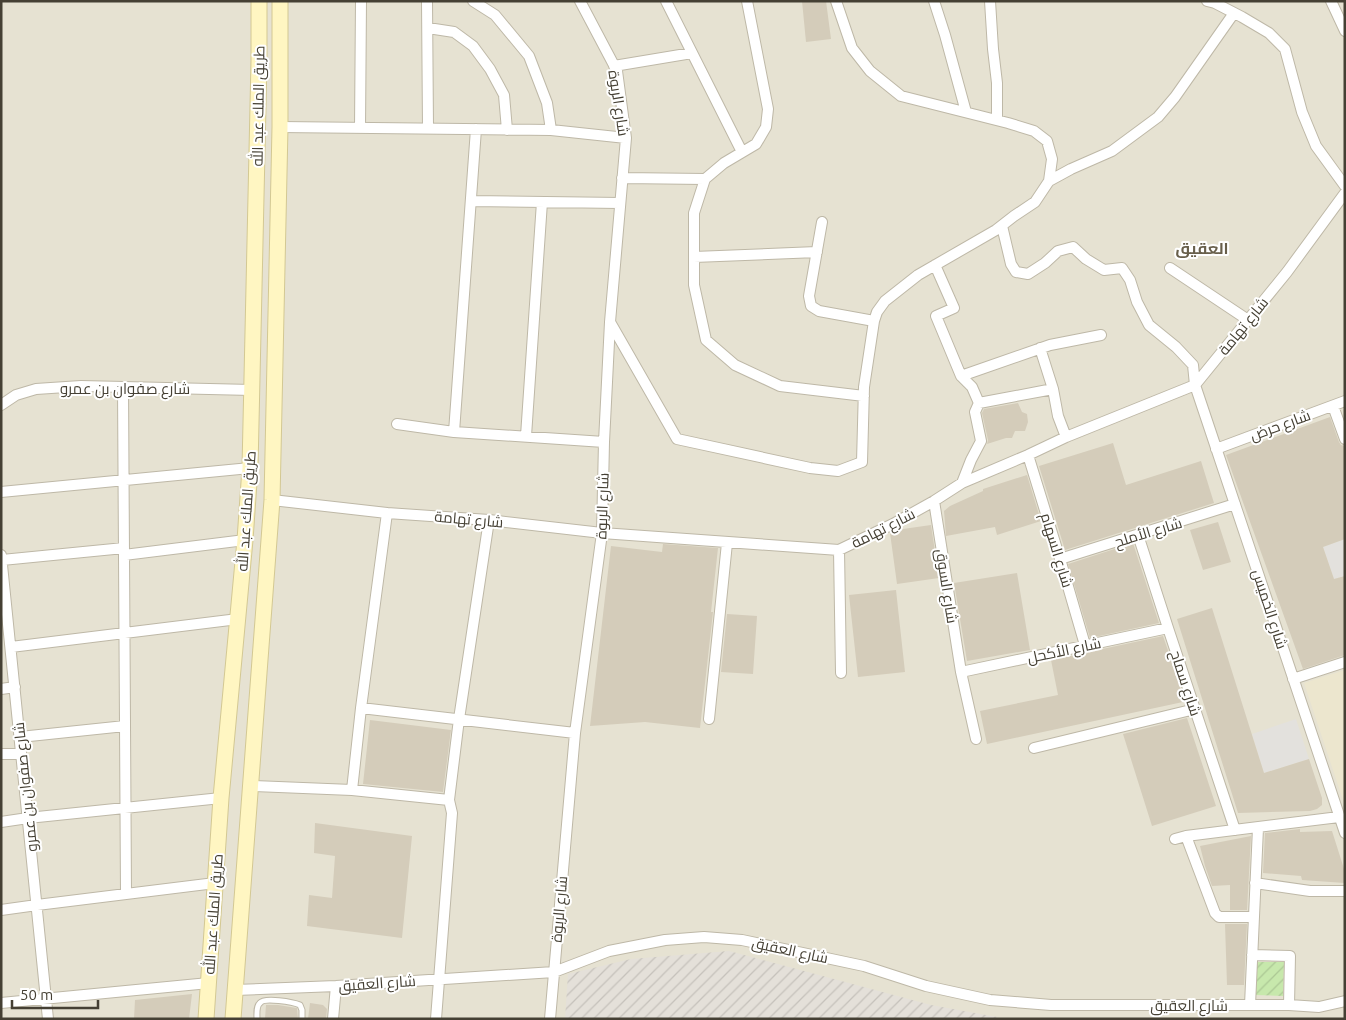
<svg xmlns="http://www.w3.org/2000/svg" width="1346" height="1020" viewBox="0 0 1346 1020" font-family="Ubuntu,Cairo,sans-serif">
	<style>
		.residential { fill: #e6e2d2 }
		.industrial { fill: url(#industrial-furrows) }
		.education { fill: #ece6ce }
		.garden { fill: url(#garden-furrows) }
		.parking { fill: #e3e1dd }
		.building { fill: #d4ccba }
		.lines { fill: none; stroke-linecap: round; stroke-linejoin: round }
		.service-casing { stroke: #beb8a7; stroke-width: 7 }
		.minor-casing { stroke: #beb8a7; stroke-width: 12 }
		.secondary-casing { stroke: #d3c893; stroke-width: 17 }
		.service { stroke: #fff; stroke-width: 5 }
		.minor { stroke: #fff; stroke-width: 10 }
		.secondary { stroke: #fff6c2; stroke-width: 15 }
		.labels { text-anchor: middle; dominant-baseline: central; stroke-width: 4; stroke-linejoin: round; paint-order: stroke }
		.street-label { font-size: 15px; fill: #454034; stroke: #fff }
		.neighbourhood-label { font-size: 16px; font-weight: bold; fill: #685f4b; stroke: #fff }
	</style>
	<defs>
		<pattern id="industrial-furrows" width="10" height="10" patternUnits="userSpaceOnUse" patternTransform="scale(1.25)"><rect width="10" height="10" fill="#e4e0d9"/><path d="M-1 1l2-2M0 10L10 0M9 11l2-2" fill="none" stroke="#c5c1bb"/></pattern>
		<pattern id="garden-furrows" width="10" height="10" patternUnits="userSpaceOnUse" patternTransform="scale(1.25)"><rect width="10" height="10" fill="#c7e8ac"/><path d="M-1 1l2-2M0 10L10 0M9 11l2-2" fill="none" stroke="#acc895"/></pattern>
	</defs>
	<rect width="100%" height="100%" fill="#f2efe4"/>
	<path class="residential" d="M1 1H1345V1019H1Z"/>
	<path class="industrial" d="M729 951 931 1005 997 1017V1019H565L568 974 631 959Z"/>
	<path class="education" d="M1345 670V806L1304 683Z"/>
	<path class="garden" d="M1255 962H1284L1283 996 1254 995Z"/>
	<path class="parking" d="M1345 539V576L1334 579 1323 547Z
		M1296 719 1309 759 1264 773 1252 734Z"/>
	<path class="building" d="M802 1H826L831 39 806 42Z
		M1018 403 1022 412 1027 414 1028 422 1025 431H1015L1012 438H1006L987 444 988 440 982 413 984 409Z
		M1330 417 1339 442 1341 445 1345 446V539L1323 547 1334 579 1345 576V655L1303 669 1226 455Z
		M1113 443 1126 485 1201 461 1214 503 1065 550 1039 466Z
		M1027 475 1041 521 997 535 995 527 946 536 944 511 950 506 983 491V489Z
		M1218 522 1231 562 1203 570 1190 530Z
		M931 525 939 578 897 584 890 533 896 530Z
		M1133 543 1159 623 1090 638 1068 564Z
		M663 544 718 548 711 612H713L700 728 645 722 590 726 611 546 662 552Z
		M1017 573 1030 650 967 661 954 583Z
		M896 590 905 672 858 677 849 595Z
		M1212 608 1264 773 1309 759 1322 798V805L1317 809 1310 811 1238 813 1177 619Z
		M727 614 757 616 753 674 721 672Z
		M1163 636 1179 682 1183 702 987 744 980 711 1058 695 1051 660Z
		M1187 718 1216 806 1152 826 1123 734Z
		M370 720 451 730 443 792 363 784Z
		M315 823 412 836 402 938 307 926 309 895 332 898 335 856 314 853Z
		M1300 829V832L1332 831 1345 872V883L1302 880 1301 876 1263 873 1265 833Z
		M1251 836 1247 910H1230V885L1212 886 1205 866 1200 846Z
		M1225 924H1247L1244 985H1227Z
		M192 994 189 1019H134L135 1000Z
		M310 1003 323 1005 327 1009 326 1019H308Z
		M266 1005H278L297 1008 298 1019H265Z"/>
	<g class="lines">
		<g class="service-casing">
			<path id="service" d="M257 1019C257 1014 256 1006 260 1003 264 997 293 1002 300 1005L302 1010V1019"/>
		</g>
		<g class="minor-casing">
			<path id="minor" d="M427 1 428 128
				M473 1 495 15 529 56 547 103 551 130
				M666 1 742 152
				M934 1 945 35 966 112
				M990 1 993 49 997 83V120
				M1207 1 1215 3 1242 17 1269 33 1285 49 1302 112 1316 146 1345 186
				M1331 1 1345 31
				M428 28 454 32 473 46 490 69 504 95 507 130
				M614 66 692 53
				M280 127 551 130 626 138
				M360 128 361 1
				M622 178 705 179 694 213V285L706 340 735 365 780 386 864 396
				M705 179 724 163 756 144 766 127 768 109 747 1
				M1049 181 1071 169 1112 151 1158 117 1175 97 1234 13
				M471 201 620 203
				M822 222 809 296 811 306 819 311 874 321
				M1002 226 1011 264 1016 272 1028 274 1045 263 1058 251 1073 247 1086 259 1104 270 1122 268 1130 280 1137 302 1149 325 1176 347 1193 365 1195 385 1345 833
				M694 257 817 252
				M935 265 954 308 936 316 961 376 972 387 979 403 975 412 981 441 971 460 962 483
				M1170 268 1248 320
				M610 322 677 439 810 468 838 471 862 462 864 387 874 321 877 312 885 301 918 275 996 230 1014 216 1035 202 1049 181 1052 159 1047 141 1034 131 1008 123 901 96 870 71 852 48 836 1
				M1040 348 1053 389
				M961 376 1050 345 1101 335
				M123 387 126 894
				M979 403 1053 389 1058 416 1066 437
				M1 405 16 395 36 389 81 386 252 390
				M1333 406 1345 439
				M397 424 454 432 604 442
				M454 432 476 129
				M526 436 542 202
				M1216 449 1345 401
				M1028 455 1060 559 1085 645
				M1 492 250 468
				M272 500 387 513 489 520 602 533 839 550 893 524 934 501 962 483 1028 455 1066 437 1195 385 1287 272 1345 193
				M934 501 961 672 976 739
				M1138 535 1168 628 1235 830
				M839 550 841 673
				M1 555 48 1019
				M124 555 245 540
				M1060 559 1235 504
				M2 560 124 548
				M11 647 238 619
				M961 672 1168 628
				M1293 679 1345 662
				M1 689 15 687
				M361 708 575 733
				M709 719 727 543
				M20 737 125 726
				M1034 748 1195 709
				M1 754H21
				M251 786 352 790 449 800
				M352 790 361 708 387 513
				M1 822 28 818 221 798
				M1186 836 1215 913 1219 917H1253
				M1175 839 1186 836 1339 817
				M1255 883 1310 891H1345
				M1 910 37 905 215 883
				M1252 955 1290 956 1289 1005
				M235 990 336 986 554 972 609 951 665 940 704 937 742 940 864 966 926 986 990 1000 1051 1005H1289L1319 1007 1345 1001
				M1 1003 209 983
				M1250 1005 1258 828
				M333 1019 336 986
				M436 1019 452 813 449 800 459 719 489 520
				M550 1019 575 733 602 533 604 442 610 322 626 138 617 71 580 1"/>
		</g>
		<g class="secondary-casing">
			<path id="secondary" d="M206 1019 221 798 245 540 250 468 259 61V1
				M233 1019 272 500 280 127V1"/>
		</g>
		<use href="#service" class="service"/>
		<use href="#minor" class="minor"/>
		<use href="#secondary" class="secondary"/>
	</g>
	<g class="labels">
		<g class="street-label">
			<text transform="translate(619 103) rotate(81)">شارع الربوة</text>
			<text transform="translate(258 106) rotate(-89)">طريق الملك عبد الله</text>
			<text transform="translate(1243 326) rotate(-51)">شارع تهامة</text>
			<text x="125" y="388">شارع صفوان بن عمرو</text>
			<text transform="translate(1280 425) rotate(-20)">شارع حرض</text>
			<text transform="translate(602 506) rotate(-88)">شارع الربوة</text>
			<text transform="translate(246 511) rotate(-86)">طريق الملك عبد الله</text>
			<text transform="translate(469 519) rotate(5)">شارع تهامة</text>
			<text transform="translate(883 528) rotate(-27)">شارع تهامة</text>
			<text transform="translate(1148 532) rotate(-17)">شارع الأملح</text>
			<text transform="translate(1057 550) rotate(73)">شارع السهام</text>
			<text transform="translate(947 586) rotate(81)">شارع السوق</text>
			<text transform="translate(1270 609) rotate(72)">شارع الخميس</text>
			<text transform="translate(1064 650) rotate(-12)">شارع الأكحل</text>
			<text transform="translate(1186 683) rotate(72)">شارع سماح</text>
			<text transform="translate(25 787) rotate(-96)">شارع صفوان بن عمرو</text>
			<text transform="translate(559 909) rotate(-85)">شارع الربوة</text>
			<text transform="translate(213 914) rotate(-86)">طريق الملك عبد الله</text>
			<text transform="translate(790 950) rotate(12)">شارع العقيق</text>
			<text transform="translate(377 983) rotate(-4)">شارع العقيق</text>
			<text x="1189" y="1005">شارع العقيق</text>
		</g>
		<g class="neighbourhood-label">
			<text x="1202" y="248">العقيق</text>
		</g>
	</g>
	<rect width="1346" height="1020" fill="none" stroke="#454034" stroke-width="5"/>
	<path d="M12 1000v8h86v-8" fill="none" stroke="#454034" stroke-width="2.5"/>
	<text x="20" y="1000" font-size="15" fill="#454034" stroke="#ffffff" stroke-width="4" paint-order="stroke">50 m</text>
</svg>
